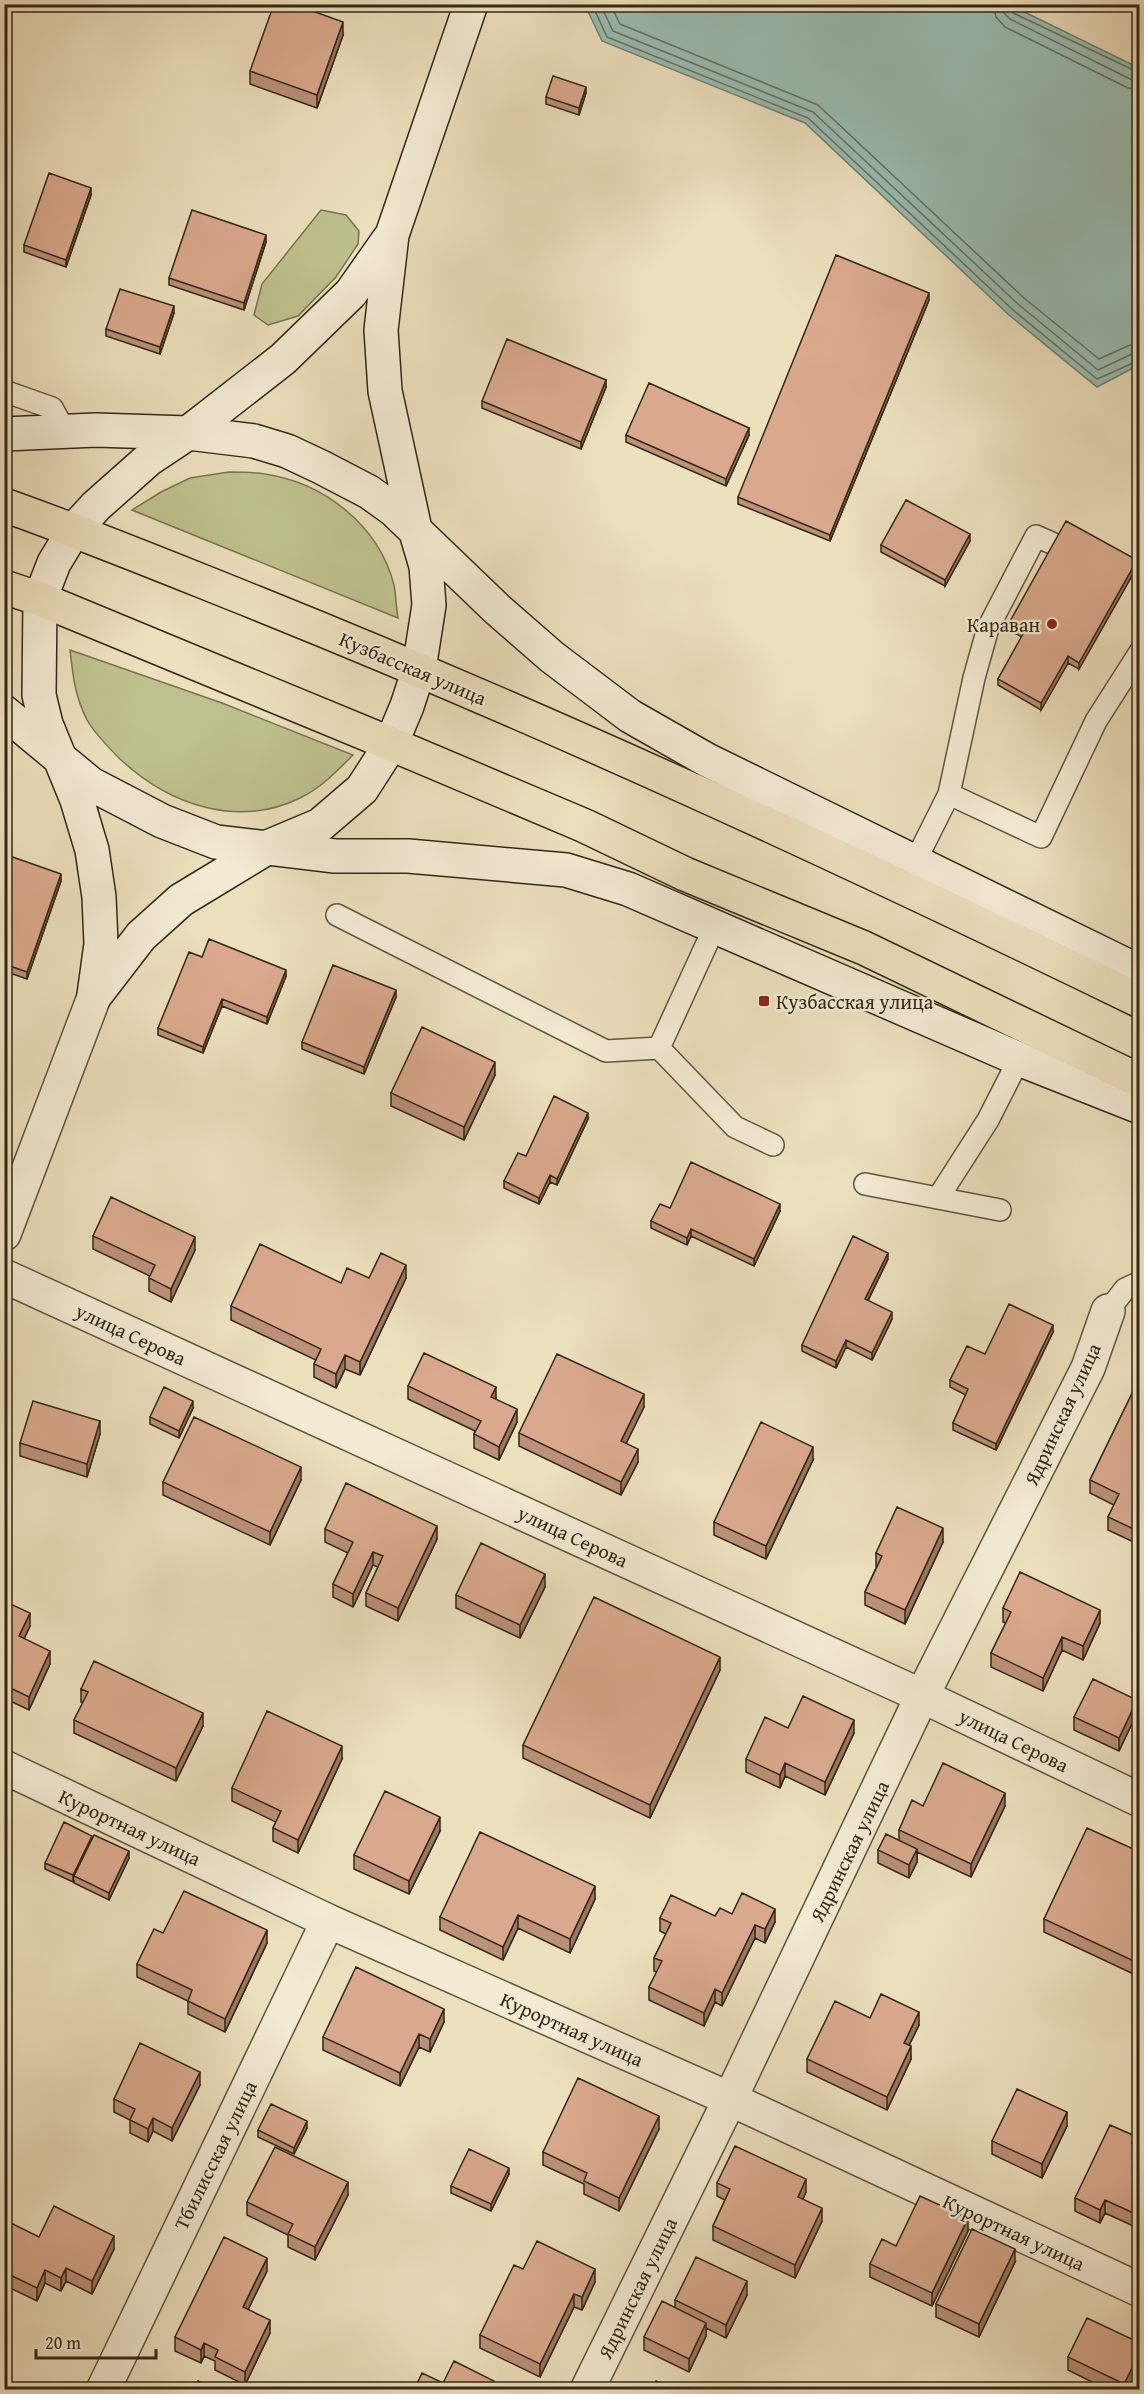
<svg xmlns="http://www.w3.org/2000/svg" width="1144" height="2394" viewBox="0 0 1144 2394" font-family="'Gentium Book Plus',serif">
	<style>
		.green { fill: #bec18d; stroke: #787452; stroke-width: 1.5 }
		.water { fill: #99bdb3; stroke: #708174; stroke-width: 1.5 }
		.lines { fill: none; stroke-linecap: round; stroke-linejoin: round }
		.shore { stroke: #667264; stroke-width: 1.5 }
		.lane-casing { stroke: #615540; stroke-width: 24 }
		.street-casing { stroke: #615540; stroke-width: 36 }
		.secondary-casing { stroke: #332716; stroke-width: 36 }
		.primary-casing { stroke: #332716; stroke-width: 36 }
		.lane { stroke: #f3ebd4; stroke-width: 21 }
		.street { stroke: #f3ebd4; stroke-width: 33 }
		.secondary { stroke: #f3ebd4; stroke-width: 33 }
		.primary { stroke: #ece0bd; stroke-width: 33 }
		.wall { fill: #bb9179; stroke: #332716; stroke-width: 1.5 }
		.shaded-wall { fill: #997663; stroke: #332716; stroke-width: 1.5 }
		.building { fill: #daa98d; stroke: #332716; stroke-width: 1.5 }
		.poi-dot { fill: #8f2418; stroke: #f3ebd4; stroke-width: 2 }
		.labels { text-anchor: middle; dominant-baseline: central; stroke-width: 4.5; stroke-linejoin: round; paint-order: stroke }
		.poi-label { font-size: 20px; fill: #332716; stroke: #f3ebd4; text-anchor: end }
		.street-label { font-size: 20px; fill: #332716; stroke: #f3ebd4 }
	</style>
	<rect width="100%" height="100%" fill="#ece0bd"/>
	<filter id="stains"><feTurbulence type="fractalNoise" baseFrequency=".00333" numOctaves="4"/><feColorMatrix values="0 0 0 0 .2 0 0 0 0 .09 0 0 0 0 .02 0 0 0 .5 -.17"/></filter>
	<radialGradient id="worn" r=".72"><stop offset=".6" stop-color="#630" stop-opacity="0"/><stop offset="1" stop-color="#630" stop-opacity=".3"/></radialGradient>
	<path class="green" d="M321 210 346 215 359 231 358 244 336 277 298 316 268 325 254 315 262 284Z
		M229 472C241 472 254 472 265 474 325 483 379 526 394 585 396 596 396 607 398 618L132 510 161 492 190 478Z
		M70 650 222 703 353 755C337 771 321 788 300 798 237 829 168 804 120 759 109 748 95 734 87 720 75 696 73 677 70 650Z"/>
	<path class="water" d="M585 5H1010L1139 68V365L1097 387 1009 315 805 123 602 41Z"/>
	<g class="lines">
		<path class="shore" d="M592 4 607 37 808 118 1013 310 1097 379 1140 360
			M600 4 613 31 813 112 1018 304 1098 370 1132 354 1140 353
			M610 4 620 24 818 105 1024 298 1099 359 1130 345 1140 344
			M993 4 996 17 1005 27 1128 88 1140 90
			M1002 4 1004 13 1010 19 1132 80 1140 81
			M1010 4 1013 13 1140 73"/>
		<g class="lane-casing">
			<path id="lane" d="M4 391 52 408 65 431
				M949 794 974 678 988 628 1036 536 1056 545
				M905 864 915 862 949 794 1041 837 1096 721 1140 652
				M337 915 606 1051 659 1048 735 1127 773 1145
				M659 1048 715 926
				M865 1184 1000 1210
				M938 1198 988 1120 1019 1059
				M1108 1311 1125 1289 1140 1282"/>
		</g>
		<g class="street-casing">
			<path id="street" d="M4 1234 94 997
				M4 1276 922 1696 1140 1800
				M4 1767 328 1921 730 2099 1140 2290
				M103 2390 328 1921
				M587 2390 730 2099 922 1696 1088 1368 1108 1311"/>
		</g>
		<g class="secondary-casing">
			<path id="secondary" d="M4 434 96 430 188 433 254 441 287 451 321 467 369 492 394 510 497 609 552 657 630 716 707 760 1140 972
				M4 712 91 784 162 821 216 842 335 856H408L566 870 628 889 1019 1059 1140 1107
				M94 995 101 944 99 897 92 850 77 800 46 724 39 695 40 599 54 563 74 530 96 506 149 459 188 433 283 359 351 293 389 239
				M94 997 141 936 181 900 270 846 320 825 362 789 391 744 407 706 419 669 429 605 426 566 415 529 385 391 381 330 392 235 471 4"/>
		</g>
		<g class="primary-casing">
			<path id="primary" d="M4 505C89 535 171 569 254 602 555 723 848 859 1140 1001
				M4 587 40 599 391 744 585 826 685 874 864 948 1140 1081"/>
		</g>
		<use href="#lane" class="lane"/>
		<use href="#street" class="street"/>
		<use href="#secondary" class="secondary"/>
		<use href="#primary" class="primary"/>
	</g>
	<path class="wall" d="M194 4H213L211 10Z
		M1124 4H1140V11Z
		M343 35 317 108 250 84V71Z
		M586 93 579 115 546 104V97Z
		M91 195 66 267 24 252V245Z
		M266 242 244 310 169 285V278Z
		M929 300 830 541 738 504V497Z
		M174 313 160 354 106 336V329Z
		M606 387 581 449 482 408V401Z
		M626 435H749L726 486 626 442Z
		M970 541 945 586 881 552V545Z
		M1137 567 1079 669 1068 663 1041 710 998 685V679L1022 637 1009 630V623Z
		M4 854 61 881 27 979 4 971Z
		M202 957 286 976 267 1024 222 1006 203 1053 158 1035V1028Z
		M396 997 364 1074 302 1049V1042Z
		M495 1075 464 1140 391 1106V1093Z
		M588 1119 557 1185 550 1182 539 1204 504 1188V1181L526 1156Z
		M670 1208 780 1211 754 1266 691 1236 687 1245 651 1228V1221Z
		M93 1236 195 1250 171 1302 149 1291V1278L150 1276 93 1249Z
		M888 1259 868 1301 892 1319 872 1360 846 1347 836 1368 802 1351V1345Z
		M369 1278H406L360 1375 345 1369 336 1388 314 1377V1364L316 1360 231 1320V1306L341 1283Z
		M1053 1332 996 1450 953 1430V1423L966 1395 950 1387V1380L985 1354Z
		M1140 1377V1545L1108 1530V1517L1114 1505 1090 1493V1480Z
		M408 1386 496 1399 517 1422 499 1460 474 1448V1434L475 1431 408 1399Z
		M644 1407 626 1443 638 1462 621 1495 519 1446V1433Z
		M193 1408 179 1438 150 1424V1417Z
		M100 1434 87 1477 20 1456V1443Z
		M813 1460 766 1559 714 1535V1522Z
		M301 1480 270 1545 163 1495V1482Z
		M325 1529 437 1539 398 1621 366 1606V1593L378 1567 373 1565 353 1607 333 1597V1584L348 1553 325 1542Z
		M943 1542 905 1624 865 1605V1592L877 1566H876V1553Z
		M545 1587 520 1638 456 1608V1595Z
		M4 1601 30 1626 24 1639 50 1664 29 1710 4 1698Z
		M1003 1608 1100 1623 1083 1660 1062 1650 1043 1691 991 1667V1653L1006 1623 1003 1622Z
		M720 1670 650 1818 523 1758V1745Z
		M81 1689 203 1726 176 1781 74 1733V1720L83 1703 81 1702Z
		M1137 1713 1119 1751 1074 1730V1717Z
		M788 1728 854 1733 825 1795 785 1776 780 1788 746 1772V1759Z
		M342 1759 298 1853 273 1841V1828L276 1822 232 1801V1788Z
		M923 1806H1005L971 1877 917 1852V1862L909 1878 878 1863V1850L899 1840V1830Z
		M440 1831 409 1894 354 1869V1855Z
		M92 1839 129 1858 109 1900 74 1883V1880L73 1882 45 1869V1863Z
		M1140 1852V1977L1044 1932V1919Z
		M595 1899 570 1953 518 1928 503 1960 440 1930V1917Z
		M732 1914 775 1922 765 1943 755 1938 722 2006 715 2002 704 2026 649 2000V1987L657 1972 654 1971V1958L666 1934 660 1931V1918L715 1916Z
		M163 1933 267 1943 225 2032 188 2014V2001L137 1977V1964Z
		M870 2018 919 2025 909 2045 911 2059 887 2110 807 2072V2059Z
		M444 2022 430 2052 419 2047 400 2086 323 2050V2037Z
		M200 2085 172 2141 153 2131 148 2142 130 2133V2120L114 2112V2099Z
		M1067 2126 1042 2178 992 2154V2141Z
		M307 2128 294 2154 258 2137V2130Z
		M659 2129 619 2211 584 2194V2184L543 2165V2152Z
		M1135 2144 1140 2146V2229L1105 2213 1100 2223 1075 2211V2198Z
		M509 2174 491 2211 451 2193V2186Z
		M717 2183 806 2192 803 2199 822 2221 795 2278 713 2240V2226L725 2200 717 2196Z
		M348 2195 315 2260 288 2247V2235L247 2215V2202Z
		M4 2231 39 2237 114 2249 92 2294 66 2281 61 2291 45 2283 37 2301 4 2285Z
		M968 2231 932 2306 870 2277V2264L896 2246Z
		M1015 2262 979 2337 936 2317V2304Z
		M523 2269 595 2282 582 2310 574 2307 540 2377 480 2348V2335Z
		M267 2271 248 2309 270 2333 245 2385 215 2370V2361L204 2356 201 2363 175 2351V2337Z
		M747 2295 726 2338 706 2328V2336L689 2372 644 2350V2337L675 2307V2300Z
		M1140 2343V2365L1128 2390H1108L1068 2370V2357Z"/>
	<path class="shaded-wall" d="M343 22V35L317 108V95Z
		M586 87V93L579 115V108Z
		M91 188V195L66 267V260Z
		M266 235V242L244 310V303Z
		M929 293V300L830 541V535Z
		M174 306V313L160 354V347Z
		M606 380V387L581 449V442Z
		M749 428V435L726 486V479Z
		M970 534V541L945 586V580Z
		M1137 560V567L1079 669V663Z
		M1068 656V663L1041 710V703Z
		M61 874V881L27 979V972Z
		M286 970V976L267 1024V1017Z
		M396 990V997L364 1074V1067Z
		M222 999V1006L203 1053V1047Z
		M495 1062V1075L464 1140V1127Z
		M588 1113V1119L557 1185V1179Z
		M550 1175V1182L539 1204V1198Z
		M780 1204V1211L754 1266V1259Z
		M691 1229V1236L687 1245V1238Z
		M195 1237V1250L171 1302V1289Z
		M888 1253V1259L865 1306V1299Z
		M406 1265V1278L360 1375V1362Z
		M892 1312V1319L872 1360V1353Z
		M1053 1325V1332L996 1450V1444Z
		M846 1340V1347L836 1368V1361Z
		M345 1355V1369L336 1388V1374Z
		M496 1387V1400L491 1397Z
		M644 1394V1407L621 1454V1441Z
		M193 1401V1408L179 1438V1431Z
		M517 1409V1422L499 1460V1447Z
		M100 1421V1434L87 1477V1464Z
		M813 1447V1460L766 1559V1546Z
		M638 1449V1462L621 1495V1482Z
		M301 1467V1480L270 1545V1532Z
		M437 1526V1539L398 1621V1608Z
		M943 1528V1542L905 1624V1610Z
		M373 1552V1565L353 1607V1594Z
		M545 1574V1587L520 1638V1625Z
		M1100 1610V1623L1083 1660V1646Z
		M30 1613V1626L19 1649V1636Z
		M1062 1637V1650L1043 1691V1678Z
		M50 1651V1664L29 1710V1697Z
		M720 1657V1670L650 1818V1805Z
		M1137 1700V1713L1119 1751V1738Z
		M203 1713V1726L176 1781V1768Z
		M854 1720V1733L825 1795V1782Z
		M342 1746V1759L298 1853V1840Z
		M785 1763V1776L780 1788V1775Z
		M1005 1793V1806L971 1877V1864Z
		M440 1817V1831L409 1894V1881Z
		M92 1836V1842L74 1876 73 1882V1875Z
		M917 1849V1862L909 1878V1865Z
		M129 1851V1858L109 1900V1893Z
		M595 1886V1899L570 1953V1939Z
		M775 1909V1922L765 1943V1929Z
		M518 1915V1928L503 1960V1947Z
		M1140 1917V1930L1135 1927Z
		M755 1925V1938L722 2006V1993Z
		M267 1930V1943L225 2032V2019Z
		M715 1989V2002L704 2026V2013Z
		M444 2009V2022L430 2052V2039Z
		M919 2012V2025L904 2056V2043Z
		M419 2034V2047L400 2086V2073Z
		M911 2046V2059L887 2110V2097Z
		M200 2072V2085L172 2141V2128Z
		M1067 2112V2126L1042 2178V2164Z
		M659 2116V2129L619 2211V2198Z
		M153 2118V2131L148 2142V2129Z
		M307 2121V2128L294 2154V2148Z
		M509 2168V2174L491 2211V2204Z
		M806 2179V2192L798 2210V2197Z
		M348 2182V2195L315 2260V2247Z
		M1105 2200V2213L1100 2223V2210Z
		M822 2208V2221L795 2278V2265Z
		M968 2218V2231L932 2306V2293Z
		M114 2236V2249L92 2294V2281Z
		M1015 2249V2262L979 2337V2324Z
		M267 2258V2271L243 2320V2307Z
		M66 2268V2281L61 2291V2278Z
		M595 2269V2282L582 2310V2297Z
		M45 2270V2283L37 2301V2288Z
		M747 2281V2295L726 2338V2325Z
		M574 2294V2307L540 2377V2364Z
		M270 2320V2333L245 2385V2372Z
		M706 2323V2336L689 2372V2359Z
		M204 2343V2356L201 2363V2350Z
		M1140 2352V2365L1128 2390H1124V2384Z
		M494 2381V2390H490Z"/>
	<path class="building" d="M274 4H293L343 22 317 95 250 71Z
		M553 76 586 87 579 108 546 97Z
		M49 173 91 188 66 260 24 245Z
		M192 210 266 235 244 303 169 278Z
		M836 255 929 293 830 535 738 497Z
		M120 289 174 306 160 347 106 329Z
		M507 339 606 380 581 442 482 401Z
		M649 383 749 428 726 479 626 435Z
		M906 500 970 534 945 580 881 545Z
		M1066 521 1137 560 1079 663 1068 656 1041 703 998 679 1024 632 1009 623Z
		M4 854 61 874 27 972 4 964Z
		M209 939 286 970 267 1017 222 999 203 1047 158 1028 189 952 202 957Z
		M333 965 396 990 364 1067 302 1042Z
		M422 1027 495 1062 464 1127 391 1093Z
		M554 1096 588 1113 557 1179 550 1175 539 1198 504 1181 518 1153 526 1156Z
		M691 1162 780 1204 754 1259 691 1229 687 1238 651 1221 660 1204 670 1208Z
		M111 1197 195 1237 171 1289 149 1278 155 1265 93 1236Z
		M853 1236 888 1253 865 1299 892 1312 872 1353 846 1340 836 1361 802 1345Z
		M260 1244 341 1283 347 1268 369 1278 381 1253 406 1265 360 1362 345 1355 336 1374 314 1364 321 1349 231 1306Z
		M1009 1304 1053 1325 996 1444 953 1423 968 1389 950 1380 967 1346 985 1354Z
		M424 1353 496 1387 491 1397 517 1409 499 1447 474 1434 481 1421 408 1386Z
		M557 1354 644 1394 621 1441 638 1449 621 1482 519 1433Z
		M1140 1377V1532L1108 1517 1119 1494 1090 1480Z
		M164 1387 193 1401 179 1431 150 1417Z
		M33 1401 100 1421 87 1464 20 1443Z
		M194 1417 301 1467 270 1532 163 1482Z
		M761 1422 813 1447 766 1546 714 1522Z
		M346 1483 437 1526 398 1608 366 1593 383 1556 373 1552 353 1594 333 1584 353 1542 325 1529Z
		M897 1507 943 1528 905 1610 865 1592 882 1556 876 1553Z
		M481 1543 545 1574 520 1625 456 1595Z
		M1020 1572 1100 1610 1083 1646 1062 1637 1043 1678 991 1653 1011 1612 1003 1608Z
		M594 1597 720 1657 650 1805 523 1745Z
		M4 1601 30 1613 19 1636 50 1651 29 1697 4 1685Z
		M94 1661 203 1713 176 1768 74 1720 88 1692 81 1689Z
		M1093 1679 1137 1700 1119 1738 1074 1717Z
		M803 1696 854 1720 825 1782 785 1763 780 1775 746 1759 765 1717 788 1728Z
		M267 1711 342 1746 298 1840 273 1828 281 1811 232 1788Z
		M943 1763 1005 1793 971 1864 899 1830 912 1800 923 1806Z
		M385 1791 440 1817 409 1881 354 1855Z
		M64 1822 92 1836 73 1875 45 1863Z
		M1087 1828 1140 1852V1917L1135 1927 1140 1929V1964L1044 1919Z
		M480 1832 595 1886 570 1939 518 1915 503 1947 440 1917Z
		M886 1834 917 1849 909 1865 878 1850Z
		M94 1835 129 1851 109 1893 74 1876Z
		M184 1891 267 1930 225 2019 188 2001 192 1990 137 1964 154 1929 163 1933Z
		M742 1893 775 1909 765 1929 755 1925 722 1993 715 1989 704 2013 649 1987 662 1961 654 1958 671 1923 660 1918 671 1895 715 1916 720 1908 732 1914Z
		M356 1967 444 2009 430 2039 419 2034 400 2073 323 2037Z
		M881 1994 919 2012 904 2043 911 2046 887 2097 807 2059 835 2001 870 2018Z
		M140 2043 200 2072 172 2128 153 2118 148 2129 130 2120 135 2109 114 2099Z
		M578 2078 659 2116 619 2198 584 2181 587 2173 543 2152Z
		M1017 2089 1067 2112 1042 2164 992 2141Z
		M271 2104 307 2121 294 2148 258 2130Z
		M1110 2125 1135 2136 1132 2143 1140 2146V2216L1105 2200 1100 2210 1075 2198Z
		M735 2146 806 2179 798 2197 822 2208 795 2265 713 2226 730 2189 717 2183Z
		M275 2147 348 2182 315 2247 288 2234 293 2224 247 2202Z
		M469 2149 509 2168 491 2204 451 2186Z
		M920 2196 968 2218 932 2293 870 2264 882 2239 896 2246Z
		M54 2206 114 2236 92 2281 66 2268 61 2278 45 2270 37 2288 4 2272V2231L9 2222 39 2237Z
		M972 2229 1015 2249 979 2324 936 2304Z
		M224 2237 267 2258 243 2307 270 2320 245 2372 215 2357 218 2350 204 2343 201 2350 175 2337Z
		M537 2241 595 2269 582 2297 574 2294 540 2364 480 2335 514 2265 523 2269Z
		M696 2257 747 2281 726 2325 675 2300Z
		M662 2301 706 2323 689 2359 644 2337Z
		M1087 2318 1140 2343V2352L1124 2384 1068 2357Z
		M454 2361 494 2381 490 2390H414L422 2373 443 2383Z
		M198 2381 215 2390H194Z
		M656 2381 674 2390H652Z"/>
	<g class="poi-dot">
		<circle cx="1052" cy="624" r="6"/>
		<rect x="758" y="995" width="12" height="12" rx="3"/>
	</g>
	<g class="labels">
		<g class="poi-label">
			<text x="1040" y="624">Караван</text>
			<text x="776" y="1001" text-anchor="start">Кузбасская улица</text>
		</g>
		<g class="street-label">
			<text transform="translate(413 668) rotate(23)">Кузбасская улица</text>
			<text transform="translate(131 1334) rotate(25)">улица Серова</text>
			<text transform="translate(1062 1414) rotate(-65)">Ядринская улица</text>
			<text transform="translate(573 1536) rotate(25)">улица Серова</text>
			<text transform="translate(1014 1740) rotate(26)">улица Серова</text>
			<text transform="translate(130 1827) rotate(25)">Курортная улица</text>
			<text transform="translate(849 1851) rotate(-64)">Ядринская улица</text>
			<text transform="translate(572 2029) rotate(24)">Курортная улица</text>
			<text transform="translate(215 2155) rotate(-64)">Тбилисская улица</text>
			<text transform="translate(1014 2232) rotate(25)">Курортная улица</text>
			<text transform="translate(637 2288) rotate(-64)">Ядринская улица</text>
		</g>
	</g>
	<rect width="1144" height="2394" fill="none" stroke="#ece0bd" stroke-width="24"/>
	<rect x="6" y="6" width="1132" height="2382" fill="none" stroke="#332716" stroke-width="3"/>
	<rect x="12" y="12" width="1120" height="2370" fill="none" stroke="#332716" stroke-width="1.5"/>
	<path d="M36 2349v9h120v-9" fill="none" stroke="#332716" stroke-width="3"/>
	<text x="45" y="2349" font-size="18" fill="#332716" stroke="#f3ebd4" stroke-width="4.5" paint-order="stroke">20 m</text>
	<rect width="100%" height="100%" filter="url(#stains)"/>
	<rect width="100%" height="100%" fill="url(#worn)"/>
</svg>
